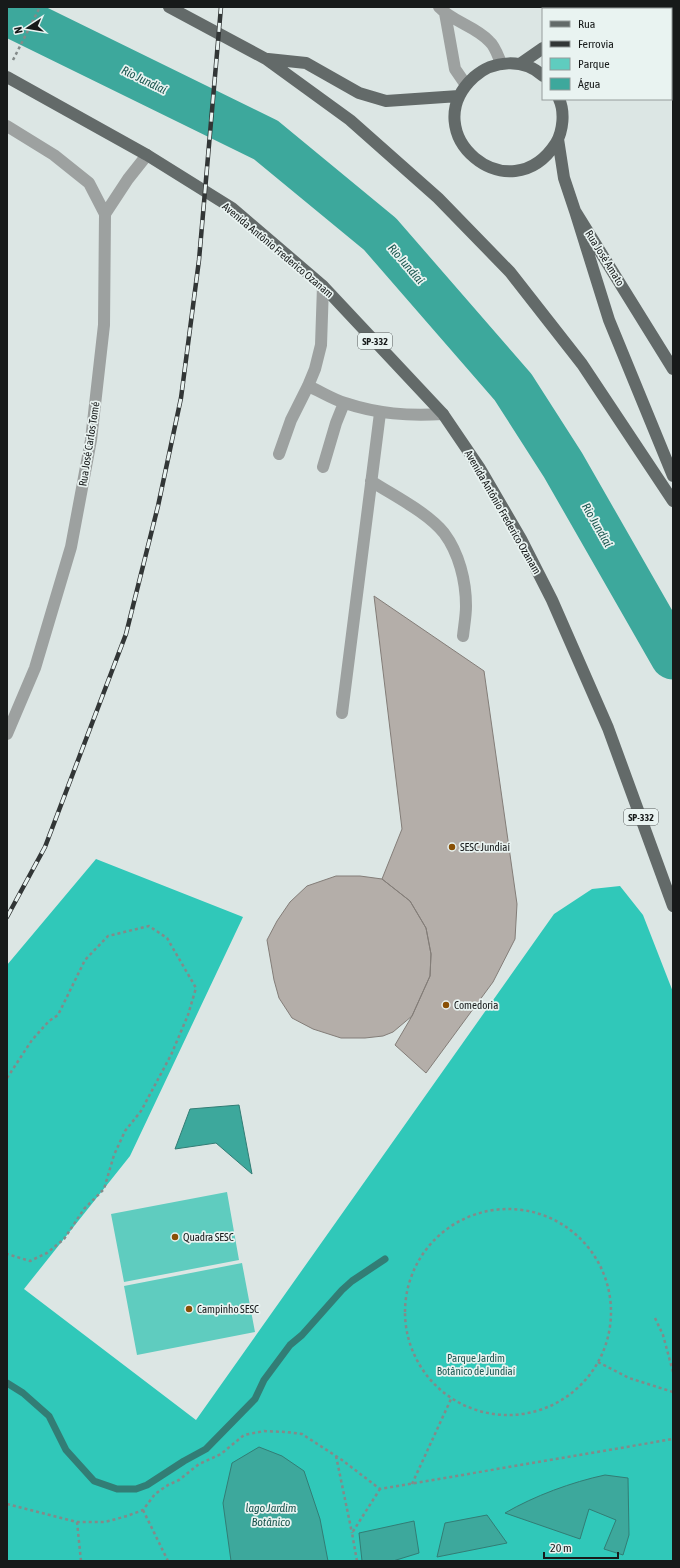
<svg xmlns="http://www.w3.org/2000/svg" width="680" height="1568" viewBox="0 0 680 1568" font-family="'Asap Condensed',sans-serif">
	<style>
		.green { fill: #5fccbf }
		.forest { fill: #30c8b9 }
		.water { fill: #3da89c; stroke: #327d75 }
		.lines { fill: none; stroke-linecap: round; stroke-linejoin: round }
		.stream { stroke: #327d75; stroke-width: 7 }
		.river { stroke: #3da89c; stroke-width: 45 }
		.building { fill: #b4aea9; stroke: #837d78 }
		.path { stroke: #838a89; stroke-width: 2.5; stroke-dasharray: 3 3; stroke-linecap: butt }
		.service { stroke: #9da1a0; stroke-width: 12 }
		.minor { stroke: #9da1a0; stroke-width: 12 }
		.primary { stroke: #636a69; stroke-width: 12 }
		.rail-casing { stroke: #323636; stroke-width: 4.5 }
		.rail { stroke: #e9f3f1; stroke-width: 3; stroke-dasharray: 9; stroke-linecap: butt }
		.poi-dot { fill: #895006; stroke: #e9f3f1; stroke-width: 1.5 }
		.labels { text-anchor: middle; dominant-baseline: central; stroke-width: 3.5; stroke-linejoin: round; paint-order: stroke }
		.shield { fill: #e9f3f1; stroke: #565b5a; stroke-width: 1 }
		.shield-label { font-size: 10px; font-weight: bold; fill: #171a1a }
		.street-label { font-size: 11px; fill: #171a1a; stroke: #e9f3f1 }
		.poi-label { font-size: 11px; fill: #171a1a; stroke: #e9f3f1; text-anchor: start }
		.park-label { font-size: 11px; fill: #1b5750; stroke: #e9f3f1 }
		.water-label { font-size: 12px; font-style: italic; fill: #1a564f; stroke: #e9f3f1 }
	</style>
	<rect width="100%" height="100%" fill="#dce6e4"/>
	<path class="green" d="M227 1192 239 1260 124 1282 111 1214Z
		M242 1263 255 1332 137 1355 124 1286Z"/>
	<path class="forest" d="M96 859 243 917 130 1156 24 1289 196 1420 554 914 592 889 620 886 643 915 673 992V1561H7V965Z"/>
	<path class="water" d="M239 1105 252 1174 216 1143 175 1149 190 1109Z
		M259 1447 282 1456 304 1471 320 1519 328 1561H231L223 1503 232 1463Z
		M605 1475 628 1478 629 1535 623 1555 604 1549 616 1520 589 1509 580 1539 505 1513C534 1496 572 1482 605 1475Z
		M487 1515 507 1543 437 1557 445 1523Z
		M414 1521 419 1553 393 1561H362L359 1533Z"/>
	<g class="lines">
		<path class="stream" d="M7 1383 23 1393 49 1416 66 1450 94 1481 117 1489H136L147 1485 184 1461 206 1449 255 1399 264 1380 290 1345 302 1335 342 1290 352 1281 385 1259"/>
		<path class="river" d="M7 13 266 140 380 234 513 387 563 465 673 657"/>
	</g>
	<path class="building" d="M374 596 484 671 517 904 515 939 493 982 426 1073 395 1045 412 1016 430 976 431 954 426 928 410 901 382 879 402 829Z
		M336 876H360L382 879 410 901 426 928 431 954 430 976 412 1016 393 1032 383 1036 365 1038H341L313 1029 292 1018 279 998 274 980 267 940 277 921 290 902 307 886Z"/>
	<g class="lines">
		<path class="path" d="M13 60 40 7
			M7 1078 32 1040 49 1021 58 1015 85 960 108 936 149 926 167 938 196 988 188 1015 171 1055 141 1111 125 1131 114 1155 104 1189 84 1209 64 1239 47 1253 30 1261 7 1254
			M405 1312a103 103 0 1 1 206 0a103 103 0 1 1-206 0Z
			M655 1318 663 1335 673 1372
			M598 1362 629 1378 673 1392
			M336 1456 352 1533
			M412 1484 451 1399
			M7 1504 77 1522H105L127 1516 143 1510 155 1494 168 1485 179 1480 199 1464 221 1454 244 1435 264 1431 286 1432 302 1434 342 1460 380 1489 673 1439
			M143 1510 168 1561
			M77 1522 81 1561
			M357 1561 352 1533 380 1489"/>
		<path class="service" d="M439 7C453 22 475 26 489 41 495 46 498 56 501 63
			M445 13 455 69 466 85
			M308 386C320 391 332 399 345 403 378 414 408 416 443 414
			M279 454 291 420 308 386 315 369 321 345 323 286
			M323 467 336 423 344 403
			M371 481C394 496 427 512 444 533 459 553 466 581 466 606 466 616 464 626 463 636
			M342 713 380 413"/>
		<path class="minor" d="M7 126 54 155 89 183 105 214
			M7 734 35 668 71 547 91 440 104 325 105 214 128 179 147 155"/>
		<path class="primary" d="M169 7 266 59 350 120 438 198 510 272 582 364 673 501
			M601 9 604 7
			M666 9 669 7
			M268 59 306 63 359 93 386 101 459 96
			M520 64 543 48
			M543 76C524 58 493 60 474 77 413 133 510 215 556 143 563 131 565 112 559 99
			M7 77 147 155 232 208 323 286 443 414 479 467 521 539 552 600 608 728 673 906
			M558 139 564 178 575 211 673 369
			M575 211 609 320 673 476"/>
		<g class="rail-casing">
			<path id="rail" d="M7 917 45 847 126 634 158 506 181 398 199 260 221 7"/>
		</g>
		<use href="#rail" class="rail"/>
	</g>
	<g class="poi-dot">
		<circle cx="452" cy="847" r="4"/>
		<circle cx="446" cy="1005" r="4"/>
		<circle cx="175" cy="1237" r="4"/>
		<circle cx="189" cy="1309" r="4"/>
	</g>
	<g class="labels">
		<g class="shield">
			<rect x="358" y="333" width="34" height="16" rx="3"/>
			<rect x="624" y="809" width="34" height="16" rx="3"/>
		</g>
		<g class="shield-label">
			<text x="375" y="341">SP-332</text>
			<text x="641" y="817">SP-332</text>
		</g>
		<g class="street-label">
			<text transform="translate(278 250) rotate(40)">Avenida Antônio Frederico Ozanam</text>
			<text transform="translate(605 258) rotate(58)">Rua José Amato</text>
			<text transform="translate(89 444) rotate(-81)">Rua José Carlos Tomé</text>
			<text transform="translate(503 512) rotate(60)">Avenida Antônio Frederico Ozanam</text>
		</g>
		<g class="poi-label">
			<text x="460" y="847">SESC Jundiaí</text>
			<text x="454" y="1005">Comedoria</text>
			<text x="183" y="1237">Quadra SESC</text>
			<text x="197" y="1309">Campinho SESC</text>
		</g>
		<g class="park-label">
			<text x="476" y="1358">Parque Jardim<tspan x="476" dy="13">Botânico de Jundiaí</tspan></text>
		</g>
		<g class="water-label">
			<text transform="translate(144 80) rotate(26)">Rio Jundiaí</text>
			<text transform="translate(406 264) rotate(49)">Rio Jundiaí</text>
			<text transform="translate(597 525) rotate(60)">Rio Jundiaí</text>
			<text x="271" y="1508">lago Jardim<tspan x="271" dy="14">Botânico</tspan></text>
		</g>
	</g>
	<rect width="680" height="1568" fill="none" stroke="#171a1a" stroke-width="16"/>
	<rect x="542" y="8" width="130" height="92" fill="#e9f3f1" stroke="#959c9b"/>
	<rect x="550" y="21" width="20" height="6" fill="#636a69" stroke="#959c9b"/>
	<text x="578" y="28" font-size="12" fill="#171a1a">Rua</text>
	<rect x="550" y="41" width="20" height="6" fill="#323636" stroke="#959c9b"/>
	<text x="578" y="48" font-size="12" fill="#171a1a">Ferrovia</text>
	<rect x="550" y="58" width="20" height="12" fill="#5fccbf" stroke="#959c9b"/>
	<text x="578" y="68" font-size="12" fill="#171a1a">Parque</text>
	<rect x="550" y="78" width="20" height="12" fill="#3da89c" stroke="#959c9b"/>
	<text x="578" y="88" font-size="12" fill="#171a1a">Água</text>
	<g transform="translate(28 28) rotate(258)" stroke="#e9f3f1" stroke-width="3" paint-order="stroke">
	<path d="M0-3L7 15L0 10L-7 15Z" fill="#171a1a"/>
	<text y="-6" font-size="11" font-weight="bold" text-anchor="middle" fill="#171a1a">N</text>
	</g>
	<path d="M544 1552v6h74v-6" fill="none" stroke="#171a1a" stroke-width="2"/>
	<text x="550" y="1552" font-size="12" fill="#171a1a" stroke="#e9f3f1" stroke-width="3" paint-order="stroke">20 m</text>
</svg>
